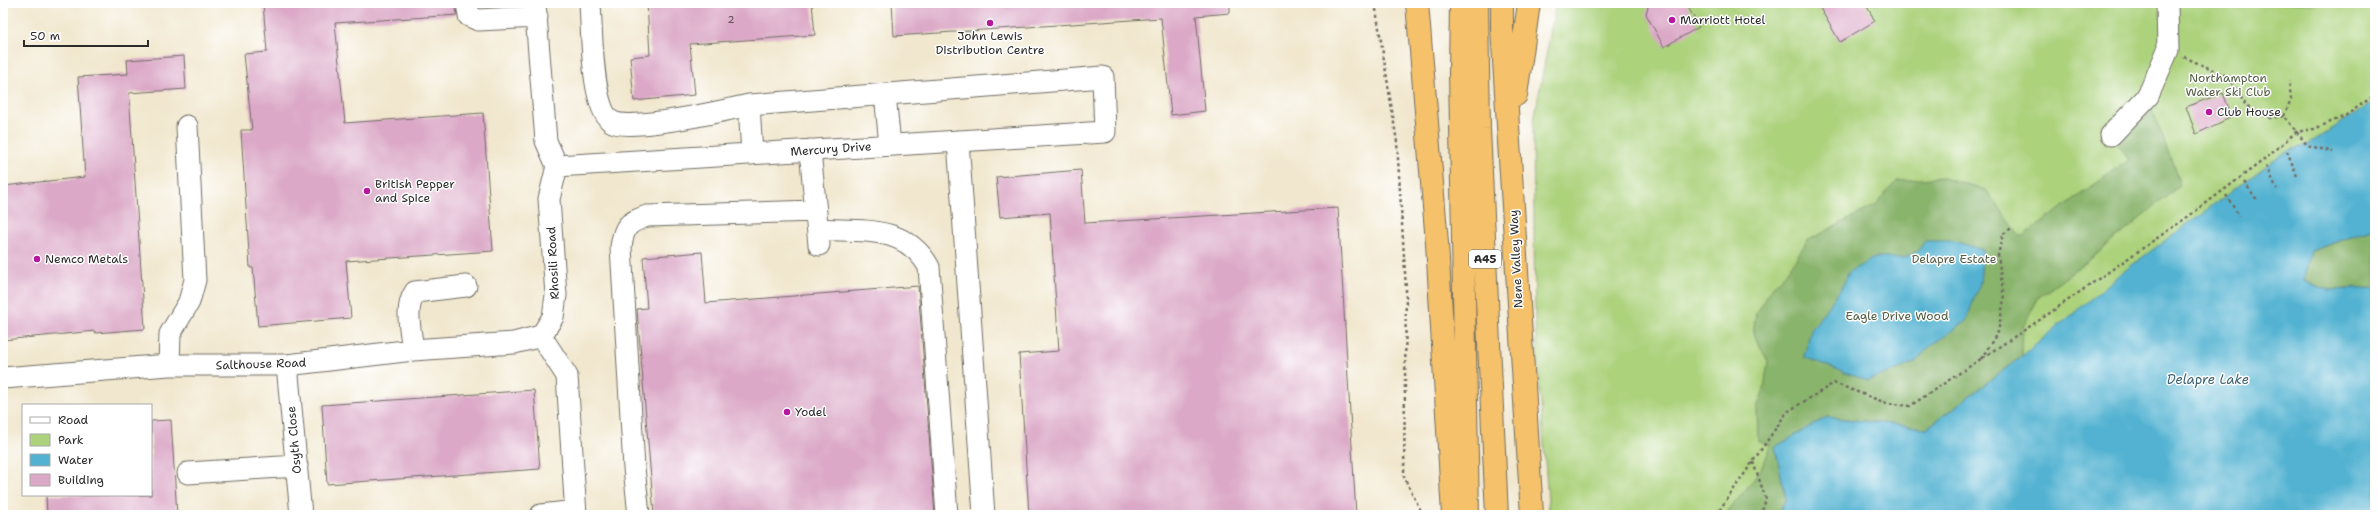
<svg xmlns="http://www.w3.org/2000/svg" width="2378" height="518" viewBox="0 0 2378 518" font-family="'Shantell Sans',sans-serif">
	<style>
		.green { fill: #acd27c; stroke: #6c7e54 }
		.forest { fill: #89b46c; stroke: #5a704c }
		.water { fill: #53b2d1; stroke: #3f6e7e }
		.building { fill: #dba9c7 }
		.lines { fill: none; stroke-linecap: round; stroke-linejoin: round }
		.minor-casing { stroke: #706d64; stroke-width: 23 }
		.highway-casing { stroke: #706d64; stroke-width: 24 }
		.path { stroke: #706d64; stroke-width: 2.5; stroke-dasharray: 3 3; stroke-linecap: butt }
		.minor { stroke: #fff; stroke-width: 21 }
		.highway { stroke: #f5c16b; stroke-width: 22 }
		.poi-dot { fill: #b5179e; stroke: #fff; stroke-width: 1.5 }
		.labels { text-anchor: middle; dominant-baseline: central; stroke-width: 3; stroke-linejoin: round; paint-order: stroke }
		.number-label { font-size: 10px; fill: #574a52 }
		.shield { fill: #fff; stroke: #6b6b6b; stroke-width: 1 }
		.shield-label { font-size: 11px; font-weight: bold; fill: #2b2b2b }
		.poi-label { font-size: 12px; fill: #2b2b2b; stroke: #fff; text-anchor: start }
		.park-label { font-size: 12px; fill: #525d43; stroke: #fff }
		.street-label { font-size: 12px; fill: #2b2b2b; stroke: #fff }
		.water-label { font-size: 13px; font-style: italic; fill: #3b616d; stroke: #fff }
	</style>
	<rect width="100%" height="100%" fill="#fff"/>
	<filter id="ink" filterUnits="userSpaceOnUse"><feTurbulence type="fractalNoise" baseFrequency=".025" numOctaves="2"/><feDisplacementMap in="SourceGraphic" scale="8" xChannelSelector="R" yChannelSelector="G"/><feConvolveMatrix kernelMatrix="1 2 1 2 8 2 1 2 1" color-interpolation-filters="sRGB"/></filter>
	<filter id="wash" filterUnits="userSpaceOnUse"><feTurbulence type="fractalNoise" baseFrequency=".012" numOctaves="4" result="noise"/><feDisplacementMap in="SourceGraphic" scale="16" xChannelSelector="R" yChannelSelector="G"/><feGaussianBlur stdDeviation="0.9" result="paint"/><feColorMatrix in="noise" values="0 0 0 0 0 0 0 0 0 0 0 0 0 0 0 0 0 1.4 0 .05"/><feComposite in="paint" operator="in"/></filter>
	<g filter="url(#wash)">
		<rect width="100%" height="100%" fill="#f1e7ce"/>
		<path class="green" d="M1556 3H2375V515H1549L1535 324 1533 125Z"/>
		<path class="forest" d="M2153 110 2180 185 2100 252 2039 297 2023 326 2022 356 1927 428 1827 417 1775 447 1786 499 1777 515H1725C1741 493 1765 473 1770 445L1758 441 1757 408 1764 389 1768 361 1753 334 1756 313 1774 285 1787 272 1807 241 1878 204 1885 193 1897 181 1943 177 1986 190 2021 237 2129 160 2113 139Z
			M2375 228V288L2329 290 2303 281 2304 272 2311 251Z"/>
		<path class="water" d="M2375 101V228L2311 251 2303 281 2329 290 2375 288V515H1777L1786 499 1775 447 1827 417 1927 428 2022 356 2128 268 2244 182 2287 151 2307 145Z
			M1925 241H1954L1983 250 1980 283 1966 321 1927 349 1915 363 1867 381 1804 357 1811 330 1842 287 1849 272 1874 258H1904L1917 252Z"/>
		<g id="blocks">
			<path class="building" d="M263 3H455L457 15 335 23 345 123 483 113 493 251 346 261 351 318 258 326 253 268H250L241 130H252L244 54 267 52Z
				M647 3H812L815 35 690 44 695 95 634 101 630 57 650 55Z
				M892 3H1230V13L1196 16 1205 111 1171 115 1161 18 894 36Z
				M1649 3H1686L1699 27 1664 47 1646 14Z
				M1817 3H1865L1875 21 1840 42Z
				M184 56 186 89 129 93 145 329 95 333V331L3 340V186L85 177 78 77 128 74 127 60Z
				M2223 93 2232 117 2196 134 2186 107Z
				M1081 170 1085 223 1338 208 1356 515H1029L1019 354 1059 351 1050 213 1000 217 996 177Z
				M702 252 706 303 918 286 935 515H654L637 309 647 308 643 257Z
				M534 390 540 469 327 484 322 405Z
				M171 420 177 515H47L46 495H151V421Z"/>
		</g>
	</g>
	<g filter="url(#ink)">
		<use href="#blocks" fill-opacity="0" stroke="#706d64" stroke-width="1"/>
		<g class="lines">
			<g class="minor-casing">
				<path id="minor" d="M467 3 469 16 478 20 537 17
					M535 3 546 141 557 166 549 199 556 295 553 317 541 336 567 376 576 515
					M590 3C592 29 591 106 611 121 627 133 727 110 749 105
					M885 94 890 145
					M2111 135 2148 96 2168 50 2167 3
					M958 141 984 515
					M810 150 819 245
					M557 166 1105 132 1103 77 749 105 752 154
					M818 229C861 232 905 224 929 267L947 515
					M413 350C411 331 404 309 415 292L466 286
					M169 365 170 334 189 302 195 280 187 126
					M287 365 301 515
					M3 378 169 365H287L413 350 514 343 541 336
					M188 473 297 466
					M541 515 576 511
					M639 515 634 468 621 247C624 226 627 223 647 216L816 211"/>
			</g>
			<g class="highway-casing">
				<path id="highway" d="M1417 3 1437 243 1453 515
					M1461 3 1460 72 1468 515
					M1477 3 1479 129 1497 515
					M1502 3V28L1532 515
					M1516 95 1529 3"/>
			</g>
			<path class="path" d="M1375 3 1397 142 1406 289 1404 477 1423 515
				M2184 57 2227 76 2247 107 2270 118 2284 116 2307 145 2333 152
				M2284 116 2291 99 2289 81
				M2287 151 2297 176
				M2266 166 2277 189
				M2244 182 2258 201
				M2226 195 2239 216
				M1981 359 1998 332 2004 299 1998 255 2003 234 2013 227
				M1753 462 1766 499 1761 515
				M1716 515 1787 412 1834 383 1886 403 1910 406 2041 319 2193 213 2265 159 2296 132 2314 129 2345 116 2375 95"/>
			<use href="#minor" class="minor"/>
			<use href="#highway" class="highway"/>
		</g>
	</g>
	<g class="poi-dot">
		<circle cx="1672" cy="20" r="4"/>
		<circle cx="990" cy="23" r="4"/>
		<circle cx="2209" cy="112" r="4"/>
		<circle cx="367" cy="191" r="4"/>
		<circle cx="37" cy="259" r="4"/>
		<circle cx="787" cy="412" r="4"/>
	</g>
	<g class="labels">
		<g class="number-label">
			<text x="731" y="19">2</text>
		</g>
		<rect class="shield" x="1469" y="250" width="32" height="18" rx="3"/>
		<g class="shield-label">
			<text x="1485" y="259">A45</text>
		</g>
		<g class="poi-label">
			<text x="1680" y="20">Marriott Hotel</text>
			<text x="990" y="36" text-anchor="middle">John Lewis<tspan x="990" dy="14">Distribution Centre</tspan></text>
			<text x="2217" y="112">Club House</text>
			<text x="375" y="184">British Pepper<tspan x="375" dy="14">and Spice</tspan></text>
			<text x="45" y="259">Nemco Metals</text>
			<text x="795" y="412">Yodel</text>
		</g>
		<g class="park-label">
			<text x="2228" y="78">Northampton<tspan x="2228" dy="14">Water Ski Club</tspan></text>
			<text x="1954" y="259">Delapre Estate</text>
			<text x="1897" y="316">Eagle Drive Wood</text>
		</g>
		<g class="street-label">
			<text transform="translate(831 149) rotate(-4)">Mercury Drive</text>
			<text transform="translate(1516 259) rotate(-93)">Nene Valley Way</text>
			<text transform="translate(553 263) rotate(-93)">Rhosili Road</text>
			<text transform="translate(261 364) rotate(-2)">Salthouse Road</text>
			<text transform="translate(294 440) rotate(-95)">Osyth Close</text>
		</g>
		<g class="water-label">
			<text x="2208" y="379">Delapre Lake</text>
		</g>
	</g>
	<rect width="2378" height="518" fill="none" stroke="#fff" stroke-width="16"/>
	<rect x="22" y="404" width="130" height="92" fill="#ffffff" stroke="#aaaaaa"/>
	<rect x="30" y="417" width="20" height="6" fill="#ffffff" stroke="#aaaaaa"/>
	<text x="58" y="424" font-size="12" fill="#2b2b2b">Road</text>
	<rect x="30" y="434" width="20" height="12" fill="#acd27c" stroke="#aaaaaa"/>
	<text x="58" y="444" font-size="12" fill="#2b2b2b">Park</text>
	<rect x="30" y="454" width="20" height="12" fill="#53b2d1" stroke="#aaaaaa"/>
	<text x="58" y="464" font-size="12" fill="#2b2b2b">Water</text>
	<rect x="30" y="474" width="20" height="12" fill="#dba9c7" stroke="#aaaaaa"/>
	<text x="58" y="484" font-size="12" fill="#2b2b2b">Building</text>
	<path d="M24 40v6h124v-6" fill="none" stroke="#2b2b2b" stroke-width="2"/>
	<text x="30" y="40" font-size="12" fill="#2b2b2b" stroke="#ffffff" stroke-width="3" paint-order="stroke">50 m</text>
</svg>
